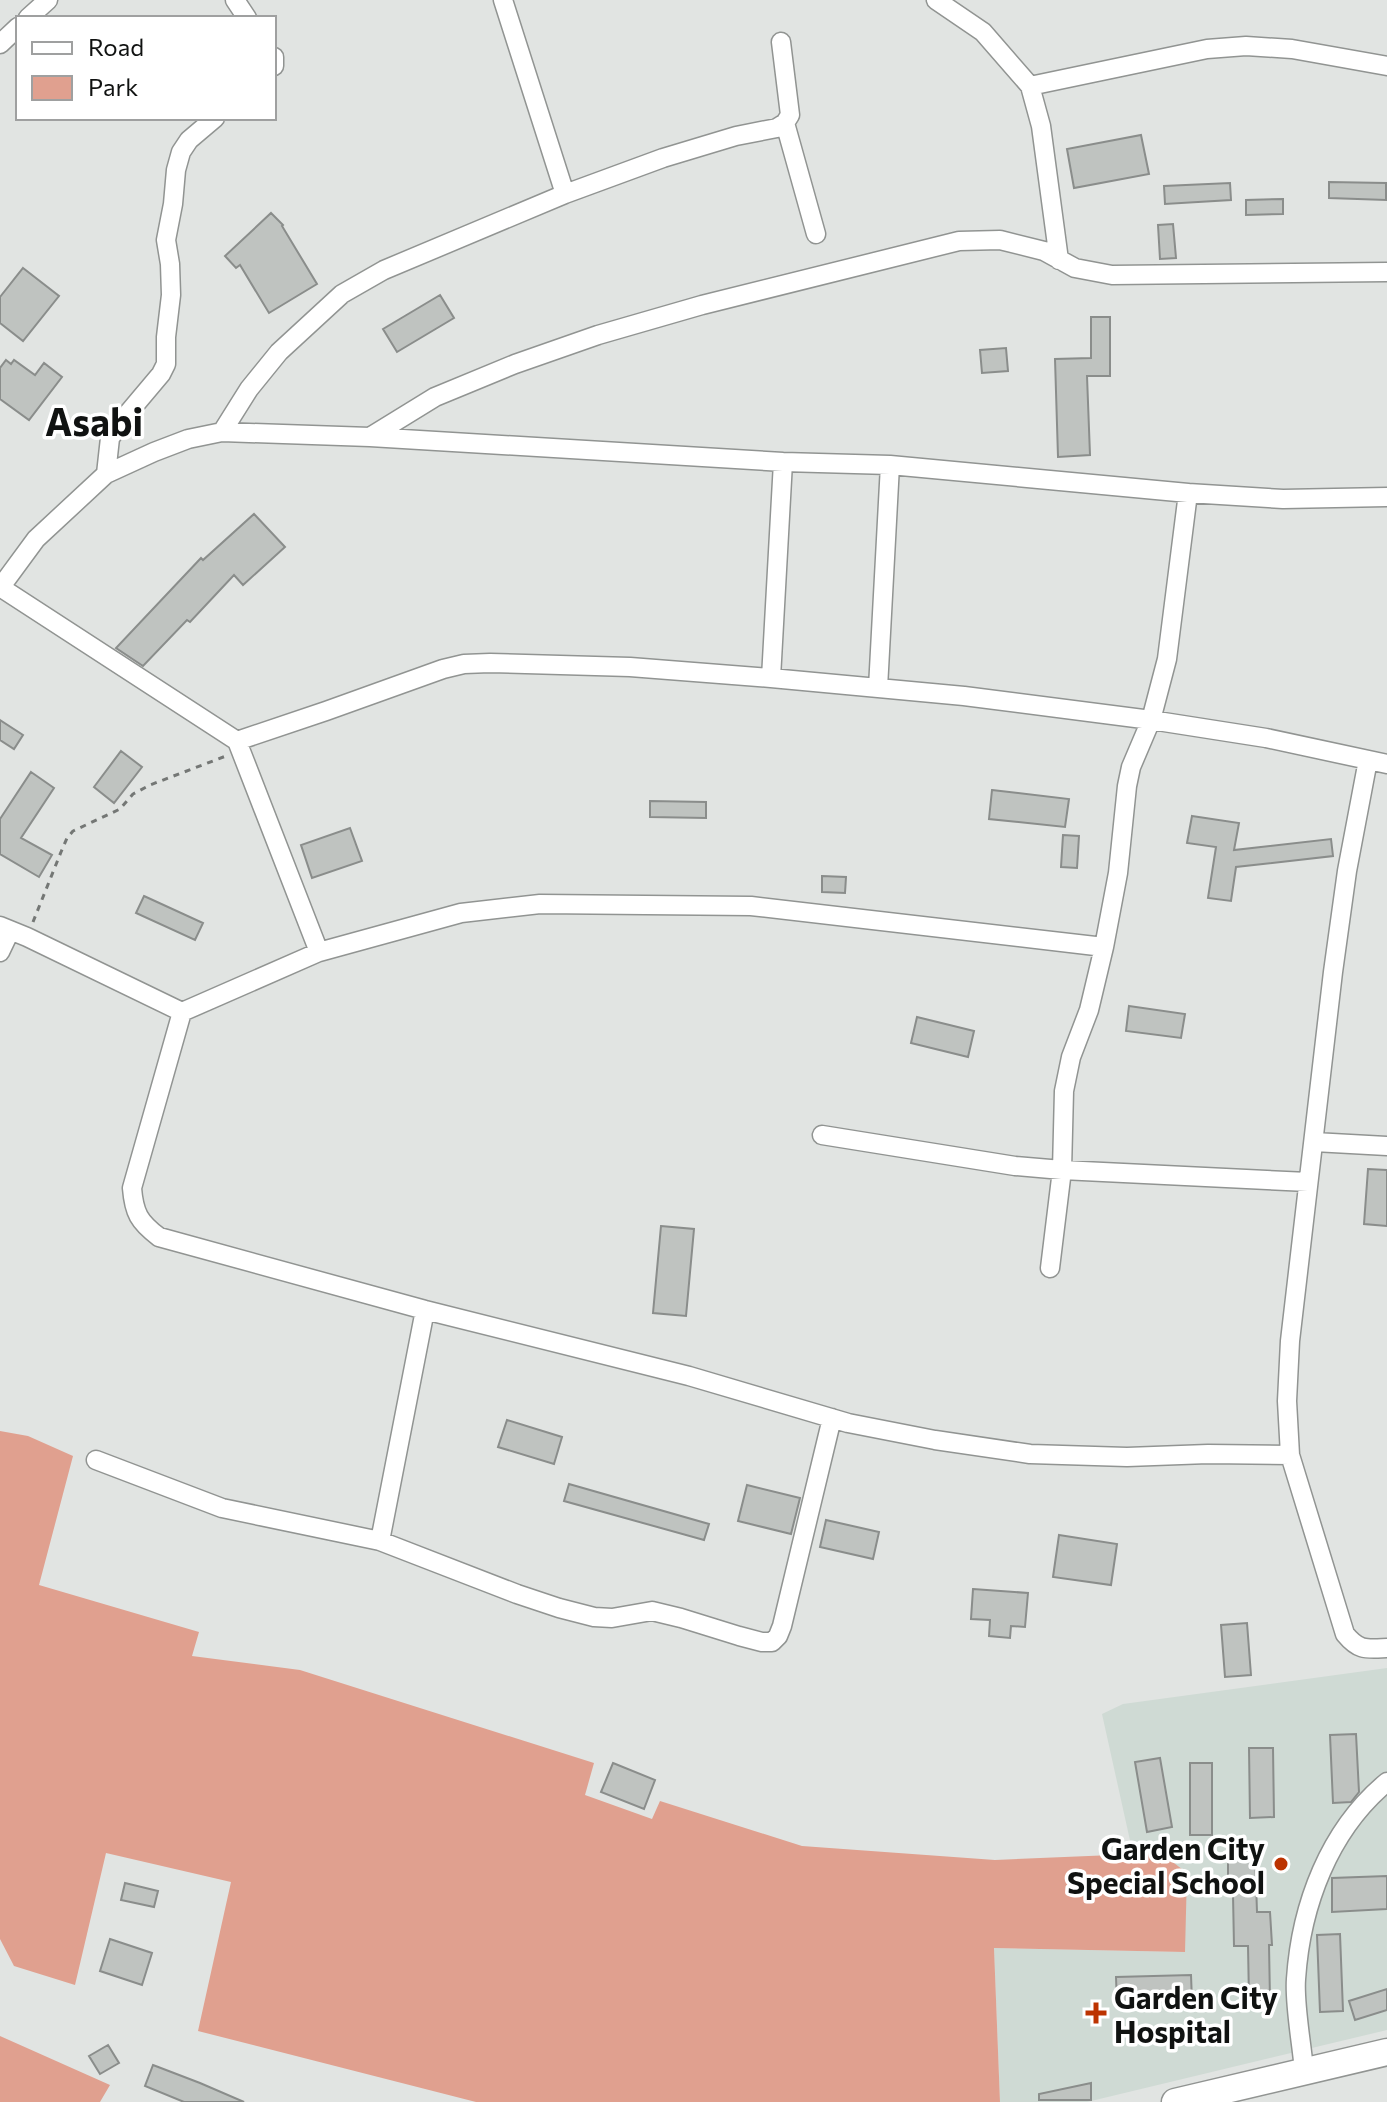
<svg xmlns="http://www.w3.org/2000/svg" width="1387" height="2102" viewBox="0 0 1387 2102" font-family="Commissioner,sans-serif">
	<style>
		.built { fill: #cfdad4 }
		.green { fill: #e0a08f }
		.building { fill: #bfc3c0; stroke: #8a8d8b; stroke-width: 2 }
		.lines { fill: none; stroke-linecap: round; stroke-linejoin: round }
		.street-casing { stroke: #919492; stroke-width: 21 }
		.secondary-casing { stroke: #919492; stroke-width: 29 }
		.path { stroke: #747775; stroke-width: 3; stroke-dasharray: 6 6; stroke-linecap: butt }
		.street { stroke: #fff; stroke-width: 18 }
		.secondary { stroke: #fff; stroke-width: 26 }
		.poi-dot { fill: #bc3301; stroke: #fff; stroke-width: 3 }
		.labels { text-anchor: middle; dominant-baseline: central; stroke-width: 7; stroke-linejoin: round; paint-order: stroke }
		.poi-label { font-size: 30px; font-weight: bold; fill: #101211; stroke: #fff; text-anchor: end }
		.district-label { font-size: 38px; font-weight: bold; fill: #101211; stroke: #fff }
	</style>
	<rect width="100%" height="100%" fill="#e1e4e2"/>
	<path class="built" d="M1387 1668V2030L1087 2102H1000L994 1948 1185 1952 1161 1853 1133 1854 1102 1714 1123 1704Z"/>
	<path class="green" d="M0 1431 28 1436 73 1456 39 1585 199 1632 192 1656 300 1670 594 1763 585 1795 652 1819 660 1801 802 1846 995 1860 1161 1853 1187 1873 1185 1952 994 1948 1000 2102H476L198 2031 231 1882 106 1853 75 1985 14 1966 0 1939Z
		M0 2036 110 2085 100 2102H0Z"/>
	<path class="building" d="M1141 135 1149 174 1074 188 1067 149Z
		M1329 182 1386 183V200L1329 198Z
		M1230 183 1231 200 1165 204 1164 186Z
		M1283 199V214L1246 215V200Z
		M271 213 283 225 282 226 317 284 269 313 240 265 236 268 225 256Z
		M1173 224 1176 258 1160 259 1158 225Z
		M23 268 59 296 23 341 0 323V297Z
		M440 295 454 318 397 352 383 329Z
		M1091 317H1110V376H1087L1090 455 1058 457 1055 359 1091 358Z
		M1006 348 1008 371 982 373 980 350Z
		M6 360 11 364 14 360 35 375 44 363 62 377 29 420 0 399V368Z
		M254 514 285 547 243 585 234 575 190 622 187 620 143 666 116 648 201 558 203 560Z
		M0 720 23 735 14 749 0 740Z
		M121 751 142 767 114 803 94 787Z
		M31 772 54 788 21 838 52 855 39 877 0 854V819Z
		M992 790 1069 799 1065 827 989 819Z
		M650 801 706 802V818L650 817Z
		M1192 816 1239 823 1234 850 1331 839 1333 856 1236 867 1231 901 1208 898 1216 847 1187 843Z
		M350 828 362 861 312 878 301 845Z
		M1063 835 1079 836 1077 868 1061 867Z
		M822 876 846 877 845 893 822 892Z
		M144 896 203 923 195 940 136 913Z
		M1129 1006 1185 1014 1181 1038 1126 1031Z
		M917 1017 974 1031 968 1057 911 1043Z
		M1368 1169 1387 1170V1226L1364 1224Z
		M661 1226 694 1229 686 1316 653 1313Z
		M507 1420 562 1437 554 1464 498 1447Z
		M569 1484 709 1524 704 1540 564 1501Z
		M747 1485 800 1498 791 1534 738 1521Z
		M826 1520 879 1532 873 1559 820 1547Z
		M1059 1535 1117 1544 1111 1585 1053 1577Z
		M973 1589 1028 1593 1025 1627 1011 1626 1010 1638 989 1636 990 1620 971 1619Z
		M1247 1623 1251 1675 1225 1677 1221 1625Z
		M1356 1734 1359 1792 1351 1802 1333 1803 1330 1735Z
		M1249 1748H1273L1274 1817 1250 1818Z
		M1160 1758 1172 1827 1147 1832 1135 1762Z
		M613 1763 655 1780 644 1809 601 1792Z
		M1190 1763H1212V1835H1190Z
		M1255 1852 1257 1912H1270L1272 1945H1269L1270 2000H1249L1248 1946H1234L1233 1895H1228V1853Z
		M1387 1876V1909L1332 1912V1878Z
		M125 1883 158 1891 154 1907 121 1900Z
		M1340 1934 1343 2011 1320 2012 1317 1935Z
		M110 1939 152 1953 142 1985 100 1971Z
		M1191 1975 1192 2001 1117 2004 1116 1977Z
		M1387 1989V2010L1355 2020 1349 2001Z
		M108 2045 119 2063 100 2074 89 2056Z
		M153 2065 200 2083 244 2102H184L145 2086Z
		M1091 2083V2100H1039V2094Z"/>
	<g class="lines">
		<g class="street-casing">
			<path id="street" d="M235 0 247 18
				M503 0 565 194
				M936 0 983 32 1030 86 1207 49 1246 46 1292 49 1387 66
				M28 18 48 0
				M0 44 18 27
				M274 57V66
				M1030 86 1041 126 1059 260
				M785 123 816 234
				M222 432 249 389 279 352 342 294 384 270 565 194 663 158 736 136 777 128 785 123 790 115 781 42
				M370 437 435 397 515 364 598 335 702 305 959 241 1000 240 1044 251 1075 268 1112 275 1387 272
				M106 474 110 438 129 412 161 374 166 364V337L171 295 170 264 166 240 173 204 176 170 181 152 189 140 215 118
				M0 587 237 741 319 952
				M0 588 36 539 106 474 154 452 188 439 222 432 370 437 783 462 890 465 1188 493 1283 499 1387 497
				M771 678 783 462
				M878 688 890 465
				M237 741 326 711 443 669 464 664 490 663 630 667 771 678 964 696 1151 720 1266 738 1387 764
				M1368 760 1347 871 1333 972 1290 1341 1287 1401 1290 1455 1345 1634C1359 1651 1366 1649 1387 1648
				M0 926 27 937 182 1012
				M1104 947 751 906 540 904 461 913 319 952 182 1012 132 1188C134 1213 139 1222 159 1237L425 1310 689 1376 848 1423 935 1440 1030 1454 1127 1457 1208 1454 1290 1455
				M0 952 10 931
				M822 1135 1015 1166 1062 1170 1308 1182
				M1314 1142 1387 1146
				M1050 1268 1062 1170 1064 1091 1071 1057 1089 1010 1104 947 1118 873 1127 786 1131 767 1151 720 1167 659 1188 493
				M96 1460 222 1508 380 1541 517 1594 559 1608 594 1617 612 1618 652 1611 681 1618 739 1636 762 1642H772L778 1636 782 1626 832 1418
				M380 1541 425 1310
				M1304 2071C1302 2044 1294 2005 1296 1979 1301 1905 1329 1830 1387 1782"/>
		</g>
		<g class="secondary-casing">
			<path id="secondary" d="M1175 2102 1387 2052"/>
		</g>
		<path class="path" d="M33 922 61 852 67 838 73 831 120 809 133 794 150 785 226 756"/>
		<use href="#street" class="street"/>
		<use href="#secondary" class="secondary"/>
	</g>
	<g class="poi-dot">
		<circle cx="1281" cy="1864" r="8"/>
		<path d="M1092 2001h8v8h8v8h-8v8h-8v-8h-8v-8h8z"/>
	</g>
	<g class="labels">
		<g class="poi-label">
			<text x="1265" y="1847">Garden City<tspan x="1265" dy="34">Special School</tspan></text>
			<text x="1114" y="1996" text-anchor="start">Garden City<tspan x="1114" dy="34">Hospital</tspan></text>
		</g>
		<g class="district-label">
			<text x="94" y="420">Asabi</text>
		</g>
	</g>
	<rect x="16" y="16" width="260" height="104" fill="#ffffff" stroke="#9fa0a0" stroke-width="2"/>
	<rect x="32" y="42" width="40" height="12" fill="#ffffff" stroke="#9fa0a0" stroke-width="2"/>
	<text x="88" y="56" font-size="24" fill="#101211">Road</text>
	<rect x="32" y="76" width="40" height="24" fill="#e0a08f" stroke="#9fa0a0" stroke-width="2"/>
	<text x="88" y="96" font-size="24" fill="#101211">Park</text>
</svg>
